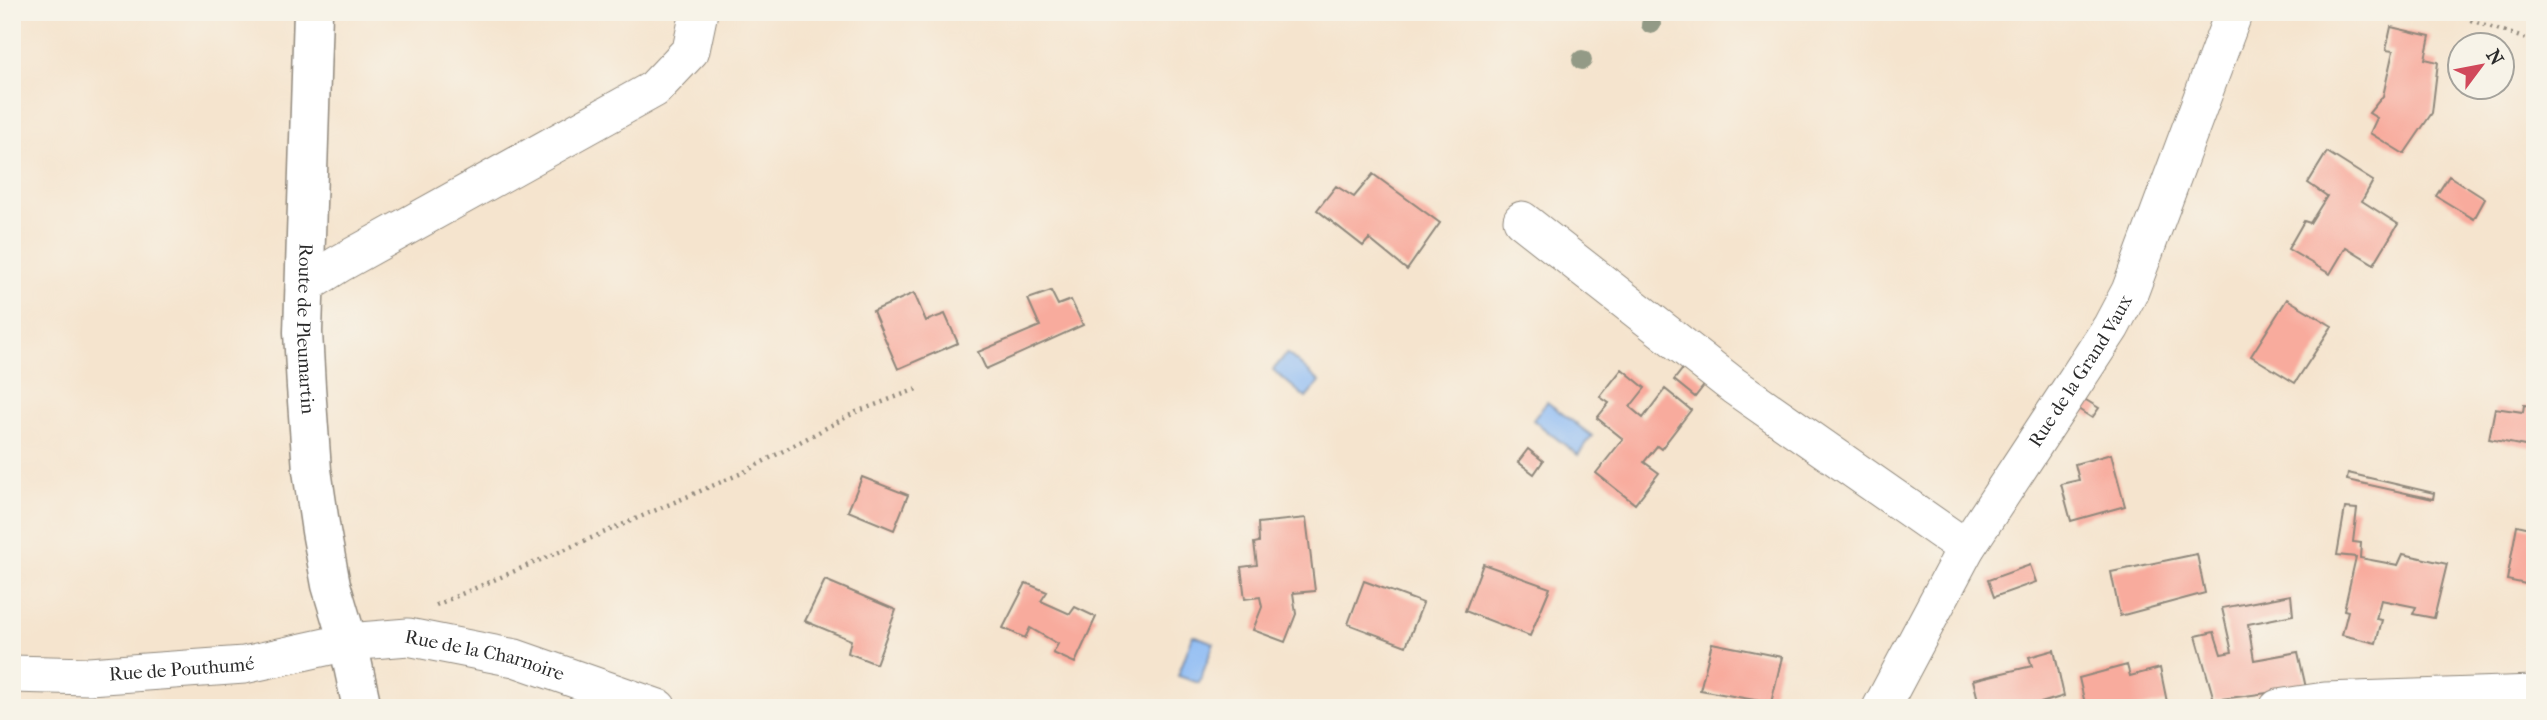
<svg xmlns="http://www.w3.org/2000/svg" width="2547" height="720" viewBox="0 0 2547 720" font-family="'IM FELL French Canon',serif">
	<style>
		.water { fill: #89b9f5; stroke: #5a7290; stroke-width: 2 }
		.building { fill: #f8ab9d }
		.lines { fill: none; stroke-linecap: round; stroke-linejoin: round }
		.minor-casing { stroke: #90887c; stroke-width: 39 }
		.secondary-casing { stroke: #90887c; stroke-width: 41 }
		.path { stroke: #90887c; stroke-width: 4.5; stroke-dasharray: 2 5; stroke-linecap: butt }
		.minor { stroke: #fff; stroke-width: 37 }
		.secondary { stroke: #fff; stroke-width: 38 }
		.tree { fill: #939a86 }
		.labels { text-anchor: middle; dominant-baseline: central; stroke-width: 7; stroke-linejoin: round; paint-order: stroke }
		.street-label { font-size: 19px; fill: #2b2b2b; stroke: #f7f3e8 }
	</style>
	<rect width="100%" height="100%" fill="#f7f3e8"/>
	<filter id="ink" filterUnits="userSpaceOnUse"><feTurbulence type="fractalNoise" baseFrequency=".0143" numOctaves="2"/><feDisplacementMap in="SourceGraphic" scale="14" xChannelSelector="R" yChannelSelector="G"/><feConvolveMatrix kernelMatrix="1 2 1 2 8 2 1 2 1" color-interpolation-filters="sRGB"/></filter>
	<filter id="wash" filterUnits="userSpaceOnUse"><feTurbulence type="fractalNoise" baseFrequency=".00686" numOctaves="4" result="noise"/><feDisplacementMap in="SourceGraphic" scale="28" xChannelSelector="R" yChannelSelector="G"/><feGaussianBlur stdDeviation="1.57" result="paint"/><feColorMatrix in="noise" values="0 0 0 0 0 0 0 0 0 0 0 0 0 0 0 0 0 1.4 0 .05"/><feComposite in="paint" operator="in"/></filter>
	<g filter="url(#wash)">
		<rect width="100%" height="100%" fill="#f5e4ce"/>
		<path class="water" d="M1287 353 1320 382 1306 398 1273 370Z
			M1547 402 1592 436 1578 455 1533 420Z
			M1193 635 1214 643 1199 683 1178 676Z"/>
		<g id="blocks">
			<path class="building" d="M2391 27 2430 36 2425 59 2438 62 2432 113 2404 154 2370 133 2377 118 2369 113 2383 96 2393 51 2386 50Z
				M2327 152 2373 181 2362 201 2398 224 2374 264 2346 247 2330 274 2288 249 2304 221 2310 223 2327 196 2308 183Z
				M1373 174 1440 223 1407 270 1369 239 1363 246 1317 210 1336 186 1354 197Z
				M2449 176 2485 199 2474 219 2436 196Z
				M1051 291 1058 305 1071 300 1083 325 986 369 978 352 1040 326 1028 299Z
				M914 293 926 321 945 314 958 343 898 369 873 311Z
				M2287 299 2332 326 2295 383 2251 356Z
				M1685 366 1706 383 1695 397 1674 380Z
				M1622 369 1645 388 1630 407 1643 418 1665 389 1691 410 1661 449 1657 446 1644 462 1659 473 1635 504 1596 473 1623 439 1597 418 1609 403 1600 397Z
				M2081 397 2099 408 2092 418 2075 407Z
				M2524 405 2535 407V448L2489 439 2495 408 2523 412Z
				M1528 449 1543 461 1534 474 1518 462Z
				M2111 454 2125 506 2071 521 2061 484 2079 480 2075 464Z
				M2348 473 2434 493 2433 499 2347 480Z
				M862 477 908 495 894 530 848 511Z
				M2345 508 2357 509 2353 542 2361 543 2360 558 2398 565 2403 554 2447 564 2434 618 2413 614 2416 607 2381 600 2376 619 2382 620 2376 643 2342 635 2348 611 2344 610 2356 557 2337 555Z
				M1306 518 1315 591 1293 593 1296 614 1285 642 1253 630 1262 607 1260 597 1245 599 1241 567 1257 565 1254 543 1259 542 1258 523Z
				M2517 525 2535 529V586L2507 580Z
				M2197 554 2205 593 2120 616 2111 572Z
				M1483 564 1550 588 1530 636 1465 611Z
				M2030 565 2036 582 1994 597 1988 580Z
				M825 580 896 610 876 664 848 653 851 640 805 621Z
				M1364 581 1423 603 1406 646 1348 624Z
				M1026 583 1047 592 1041 601 1070 614 1075 607 1096 617 1075 663 1053 653 1058 644 1030 628 1025 638 1003 628Z
				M2291 595 2293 615 2248 624 2254 660 2298 652 2306 688 2214 700 2196 636 2214 632 2221 654 2232 652 2222 608Z
				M1712 643 1782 657 1771 703 1700 690Z
				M2054 650 2064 696 2041 703 2043 708H1980L1973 680 2032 666 2029 657Z
				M2127 665 2130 676 2160 668 2167 702 2139 708H2086L2079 678Z"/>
		</g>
	</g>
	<g filter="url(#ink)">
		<use href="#blocks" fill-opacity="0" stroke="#90887c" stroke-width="2"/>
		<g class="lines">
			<g class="minor-casing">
				<g id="minor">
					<path d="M1522 220 1734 386 1966 548"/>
					<path d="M304 286 339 264 654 89 691 50 699 12"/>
					<path id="s1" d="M12 674 89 676 244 665 348 642 408 637 515 658 658 708"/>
					<path id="s2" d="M1881 708 1966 548 2111 327 2130 291 2234 12"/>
					<path d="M2278 708 2325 701 2535 694"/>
				</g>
			</g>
			<g class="secondary-casing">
				<g id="secondary">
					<path id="s3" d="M313 12 303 332 306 387 312 470 321 531 331 585 348 642 362 708"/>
				</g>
			</g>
			<path class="path" d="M2459 12 2471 20 2535 42
				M436 605 742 473 856 412 917 389"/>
			<use href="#minor" class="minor"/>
			<use href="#secondary" class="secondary"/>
		</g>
		<g class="tree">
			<circle cx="1651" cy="24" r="10"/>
			<circle cx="1582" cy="60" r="10"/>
		</g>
	</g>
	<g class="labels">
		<g class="street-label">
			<text stroke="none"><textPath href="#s3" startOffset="317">Route de Pleumartin</textPath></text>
			<text stroke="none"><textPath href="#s2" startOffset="392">Rue de la Grand Vaux</textPath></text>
			<text stroke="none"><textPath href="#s1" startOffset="478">Rue de la Charnoire</textPath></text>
			<text stroke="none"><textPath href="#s1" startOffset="170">Rue de Pouthumé</textPath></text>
		</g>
	</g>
	<rect width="2547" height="720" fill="none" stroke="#f7f3e8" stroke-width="42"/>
	<g transform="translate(2481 66) rotate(58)"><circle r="33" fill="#f7f3e8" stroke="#a5a39c" stroke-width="2"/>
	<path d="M0-5L12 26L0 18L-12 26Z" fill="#d1495b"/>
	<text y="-10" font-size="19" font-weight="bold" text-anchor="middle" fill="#2b2b2b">N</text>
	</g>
</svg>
